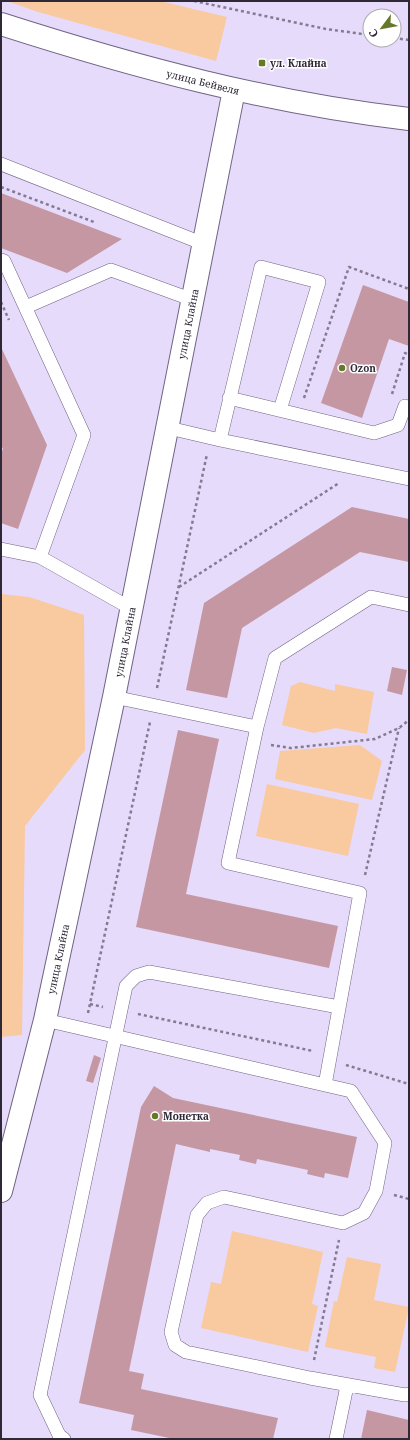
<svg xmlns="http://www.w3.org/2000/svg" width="410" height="1440" viewBox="0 0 410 1440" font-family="'Noto Serif',serif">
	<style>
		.green { fill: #f9c9a0 }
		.building { fill: #c497a3 }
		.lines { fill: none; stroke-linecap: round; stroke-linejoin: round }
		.service-casing { stroke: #706385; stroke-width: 14 }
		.minor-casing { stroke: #706385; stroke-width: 24 }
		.secondary-casing { stroke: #706385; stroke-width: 24 }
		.path { stroke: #847b92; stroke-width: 2.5; stroke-dasharray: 3 3; stroke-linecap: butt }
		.service { stroke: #fff; stroke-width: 13 }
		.minor { stroke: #fff; stroke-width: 22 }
		.secondary { stroke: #fff; stroke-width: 22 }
		.poi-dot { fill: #657928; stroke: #fff; stroke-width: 1.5 }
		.labels { text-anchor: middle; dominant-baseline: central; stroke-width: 3; stroke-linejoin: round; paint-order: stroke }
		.poi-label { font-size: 10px; font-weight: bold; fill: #2e2837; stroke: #fff; text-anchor: start }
		.street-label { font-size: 10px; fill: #2e2837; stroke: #fff }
	</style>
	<rect width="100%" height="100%" fill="#e6dbfa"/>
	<path class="green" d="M7 1H160L227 17 216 61 38 12Z
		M1 594 29 597 84 615 85 750 25 826 22 1035 1 1037Z
		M300 682 335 691V684L374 692 367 734 336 728 314 733 282 725 291 686Z
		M360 745 382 761 372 800 275 779 280 751Z
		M267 784 359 804 348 856 256 836Z
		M232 1231 323 1252 312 1304 318 1306 308 1352 201 1328 211 1282 221 1284Z
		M347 1257 381 1264 374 1300 409 1307 395 1372 374 1368 376 1357 325 1347 334 1301 337 1302Z"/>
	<path class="building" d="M1 193 122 239 67 273 1 248Z
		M363 285 409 302V346L389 339 362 418 321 403Z
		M1 347 47 445 18 529 1 523V453L3 449 1 445Z
		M352 507 409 519V562L360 552 242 628 227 698 186 690 204 603Z
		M392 667 407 670 402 695 387 691Z
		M178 730 219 739 186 894 338 926 329 968 136 927Z
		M94 1055 101 1058 93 1083 86 1081Z
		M154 1086 173 1098 357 1137 348 1178 325 1173 324 1178 307 1174 308 1170 257 1159 256 1164 239 1160 240 1155 210 1149V1152L176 1144 129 1371 144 1374 141 1389 278 1418 273 1439H174L131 1430 134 1415 79 1403 141 1107Z
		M367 1410 409 1420V1439H361Z"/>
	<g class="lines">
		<g class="service-casing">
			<path id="service" d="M1 164 204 244
				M1 260 4 261 84 435 40 557 1 549
				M26 307 111 270 193 300
				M229 398 374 433 398 425 405 406 409 408
				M169 428 220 440 409 479
				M220 440 261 267 319 282 280 410
				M40 557 132 609
				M409 605 371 597 275 658 257 727 228 863 360 893 325 1085 351 1091 385 1143 376 1191 364 1213 343 1223 224 1197 207 1203 197 1215 171 1332 175 1345 186 1352 310 1378 405 1395 409 1394
				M114 697 257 727
				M45 1020 325 1085
				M64 1439 59 1435 40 1395 126 986 136 976 149 972 339 1007
				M336 1439 347 1386"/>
		</g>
		<g class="minor-casing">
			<path id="minor" d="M1 1191 45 1020 114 697 234 90"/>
		</g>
		<g class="secondary-casing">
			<path id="secondary" d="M1 24C135 67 269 103 409 119"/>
		</g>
		<path class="path" d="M194 1 326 29 370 35
			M394 38 409 40
			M1 187 94 222
			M1 302 9 320
			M392 394 405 353 409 355
			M304 398 349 267 409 289
			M179 587 339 483
			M157 688 207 454
			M271 745 291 748 375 739 399 728 409 720
			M365 875 399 728
			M90 1004 103 1007
			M88 1013 150 722
			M138 1014 313 1051
			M346 1065 409 1084
			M394 1195 409 1199
			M314 1360 339 1240"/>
		<use href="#service" class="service"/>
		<use href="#minor" class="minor"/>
		<use href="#secondary" class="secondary"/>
	</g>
	<g class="poi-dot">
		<rect x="258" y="59" width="8" height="8" rx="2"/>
		<circle cx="342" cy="368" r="4"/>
		<circle cx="155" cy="1116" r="4"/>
	</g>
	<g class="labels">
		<g class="poi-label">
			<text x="270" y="63">ул. Клайна</text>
			<text x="350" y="368">Ozon</text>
			<text x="163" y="1116">Монетка</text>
		</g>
		<g class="street-label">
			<text transform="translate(203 82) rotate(14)">улица Бейвеля</text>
			<text transform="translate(188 324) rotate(-79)">улица Клайна</text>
			<text transform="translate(125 642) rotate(-79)">улица Клайна</text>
			<text transform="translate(58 959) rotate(-78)">улица Клайна</text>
		</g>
	</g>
	<rect width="410" height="1440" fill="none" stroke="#2e2837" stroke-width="4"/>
	<g transform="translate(382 28) rotate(238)"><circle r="19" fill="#ffffff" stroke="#aba9af"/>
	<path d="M0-3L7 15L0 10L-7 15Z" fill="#657928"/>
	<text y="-6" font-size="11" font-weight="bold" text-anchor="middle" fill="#2e2837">С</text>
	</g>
</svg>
